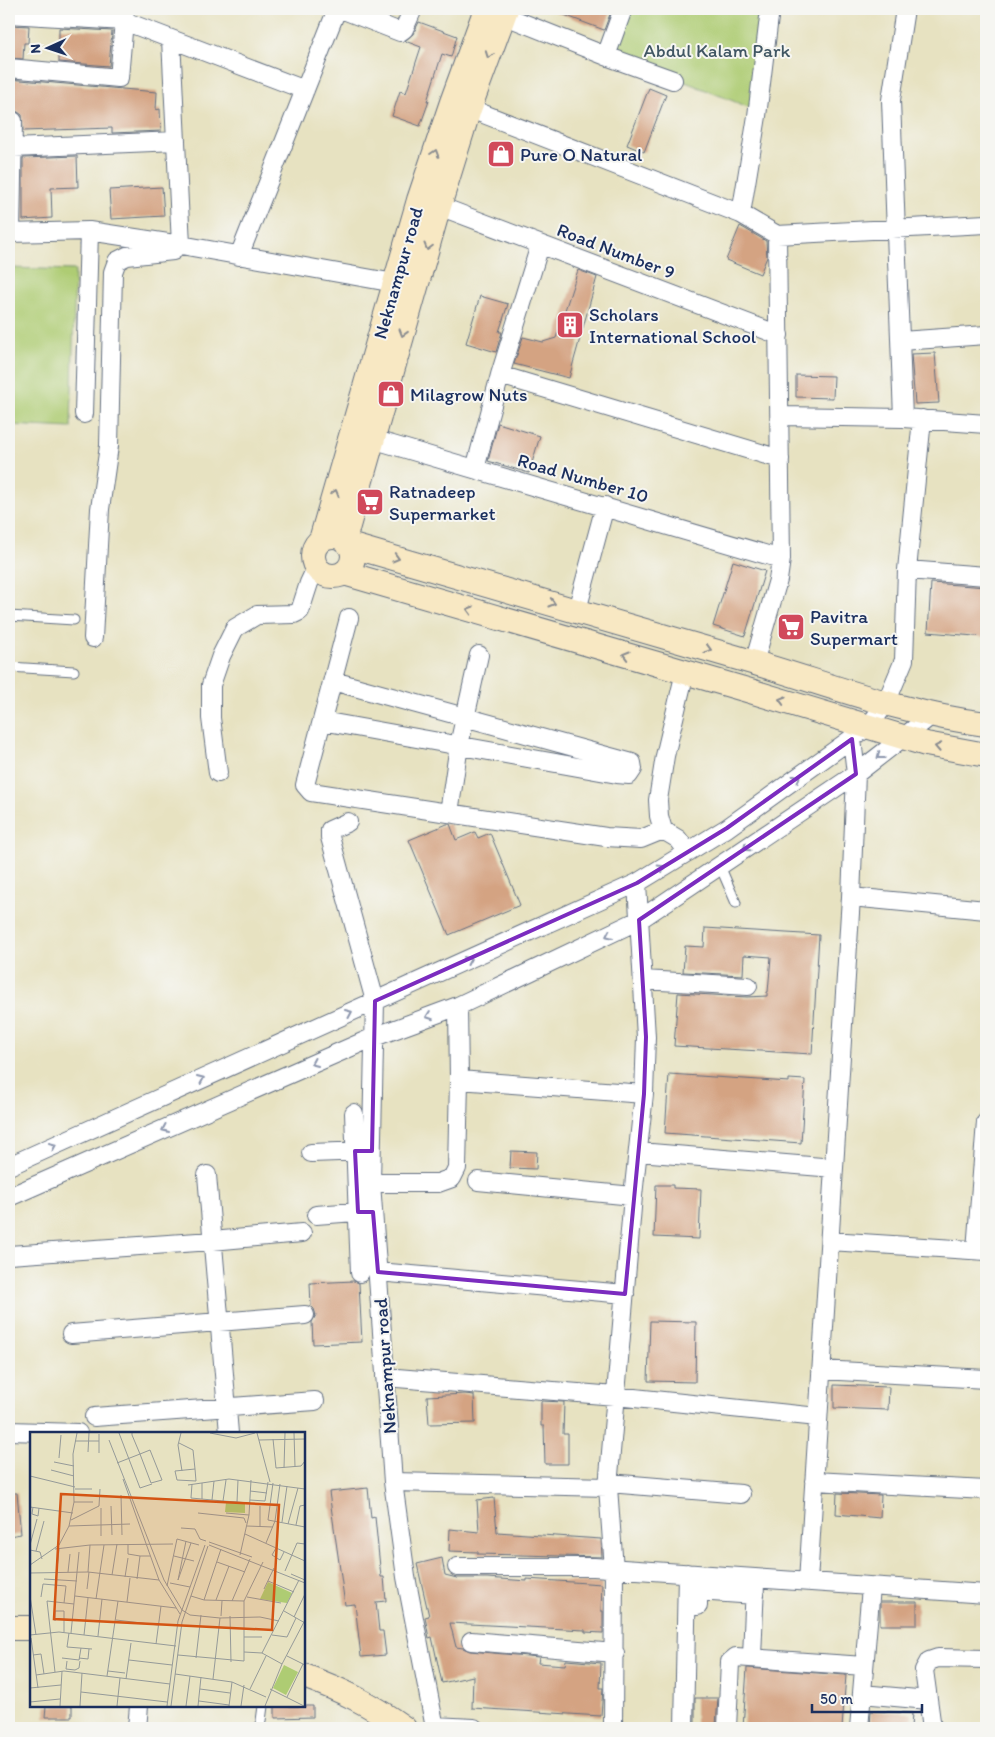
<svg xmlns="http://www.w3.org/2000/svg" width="995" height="1737" viewBox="0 0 995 1737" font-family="Itim,sans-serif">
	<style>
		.green { fill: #aecc73; stroke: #647e68 }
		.building { fill: #d4a382 }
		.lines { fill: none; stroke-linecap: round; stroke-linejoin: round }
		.lane-casing { stroke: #626e81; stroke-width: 11 }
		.street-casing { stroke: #626e81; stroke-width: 20 }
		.secondary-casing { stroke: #626e81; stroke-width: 26 }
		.lane { stroke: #fff; stroke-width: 9 }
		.street { stroke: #fff; stroke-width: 18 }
		.secondary { stroke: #f8e8c3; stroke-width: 24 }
		.oneway { stroke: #8a8c90 }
		.oneway2 { stroke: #8d97ae }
		.marked { fill: none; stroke: #7b2cbf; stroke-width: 4; stroke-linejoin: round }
		.labels { text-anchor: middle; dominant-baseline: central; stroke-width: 4; stroke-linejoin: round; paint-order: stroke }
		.park-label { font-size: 19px; fill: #405663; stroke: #f6f6f2 }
		.poi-label { font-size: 19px; fill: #1b2f5e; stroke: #f6f6f2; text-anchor: start }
		.street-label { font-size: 19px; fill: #1b2f5e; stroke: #f6f6f2 }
		.inset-road { fill: none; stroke: #959a99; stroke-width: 1 }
		.view { fill: #d45514; fill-opacity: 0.15; stroke: #d45514; stroke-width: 2.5 }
		.inset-edge { fill: none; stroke: #1b2f5e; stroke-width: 2.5 }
	</style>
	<rect width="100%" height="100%" fill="#f6f6f2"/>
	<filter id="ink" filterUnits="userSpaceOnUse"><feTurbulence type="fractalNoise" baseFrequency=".02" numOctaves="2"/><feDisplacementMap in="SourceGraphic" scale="10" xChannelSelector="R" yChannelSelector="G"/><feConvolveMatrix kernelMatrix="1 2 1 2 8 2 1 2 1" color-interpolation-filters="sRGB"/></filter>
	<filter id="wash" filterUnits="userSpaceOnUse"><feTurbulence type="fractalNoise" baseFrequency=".0096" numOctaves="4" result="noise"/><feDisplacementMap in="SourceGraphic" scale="20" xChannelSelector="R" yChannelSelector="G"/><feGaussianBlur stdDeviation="1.12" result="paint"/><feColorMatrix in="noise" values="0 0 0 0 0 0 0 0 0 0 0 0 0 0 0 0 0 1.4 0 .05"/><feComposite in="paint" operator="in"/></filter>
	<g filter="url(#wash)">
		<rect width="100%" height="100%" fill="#e7e2c1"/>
		<path class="green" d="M630 9H763L753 109 613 53Z
			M9 268 75 270 71 428 9 425Z"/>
		<g id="blocks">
			<path class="building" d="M551 9H612L604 30 551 10Z
				M419 22 457 36 451 57 442 54 427 101H429L420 126 392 116 400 91 406 93 421 47 405 41 413 34Z
				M9 25 29 26 28 43H24L23 59 9 58Z
				M59 28 112 31 109 66 59 62Z
				M9 79 157 92 156 110 160 109 161 131 112 133V128L23 131 22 115 18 112 9 111Z
				M649 88 666 95 644 152 627 145Z
				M77 156 78 187 51 188 52 218 23 220V158Z
				M162 187 164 216 111 219 109 190Z
				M740 226 766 241 767 257 760 274 726 260Z
				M578 270 597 277 569 378 514 364 523 337 543 342 556 338Z
				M480 296 508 304 499 332H502L496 352 466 343Z
				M935 353 939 403 915 404 911 354Z
				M796 375 834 376 833 398 796 397Z
				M498 423 540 436 529 473 488 461Z
				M733 561 765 571 745 636 713 626Z
				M931 583 986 587V637L928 632Z
				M447 824H450L456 840 475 832 478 838 490 833 520 905 449 935 409 840Z
				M705 928 819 935 812 1054 674 1046 678 993 747 997 767 996V992H768L771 957 744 955 743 975 683 972 685 946 704 947Z
				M669 1074 789 1082V1079L805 1080 801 1143 665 1133Z
				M511 1151 537 1152 536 1169 510 1168Z
				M656 1185H673V1188L701 1189 699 1239 654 1237Z
				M354 1281 359 1283 362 1342 313 1344 312 1322 316 1315 314 1309 311 1306 310 1283Z
				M650 1321 696 1322 695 1382 648 1381Z
				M834 1385 889 1387 888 1410 834 1408Z
				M465 1394 474 1395 475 1423 429 1424 427 1396Z
				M541 1401 564 1402 563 1434H568V1464H545L544 1426H541Z
				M368 1488 371 1518 375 1517 381 1577H384L386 1601 376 1602 379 1631H383L386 1655 361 1657 355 1604 345 1605 329 1492Z
				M9 1493H17L21 1534 9 1536Z
				M837 1493 881 1495 880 1518 836 1514Z
				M494 1498 497 1532 601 1539 602 1557 478 1554V1552L449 1551 450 1529 479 1532 477 1500Z
				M442 1558 445 1575 457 1578H487L527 1581V1579L602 1584 601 1611H603V1633L585 1632V1630L450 1623 456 1647 463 1648 470 1651 539 1657 538 1663 565 1665 566 1660 601 1663 600 1688H603L601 1716 472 1708 473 1676 442 1683 432 1637 429 1638 425 1617 429 1616 417 1564Z
				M880 1602H917V1625H880Z
				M747 1668 846 1675 842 1728H743Z
				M695 1698H718L716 1725H695Z
				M46 1706H72V1717H45Z
				M275 1706H313V1717L275 1718Z
				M871 1711 912 1713 911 1728H870Z"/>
		</g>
	</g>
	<g filter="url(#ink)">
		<use href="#blocks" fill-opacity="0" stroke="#626e81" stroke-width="1"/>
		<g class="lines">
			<g class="lane-casing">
				<path id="lane" d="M9 616 74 620
					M9 667 74 671
					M720 866 736 903
					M260 1728 263 1706"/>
			</g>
			<g class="street-casing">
				<path id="street" d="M341 9 400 32 404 29 413 9
					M905 9 891 100 903 418 986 424
					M9 14 124 21 305 90
					M503 15 606 56 673 80
					M171 39 181 245
					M606 56 623 9
					M9 68 119 78 125 9
					M458 104 741 214 777 235 781 559 778 580 754 663
					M13 148 176 141
					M439 206 779 335
					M741 214 757 116 770 9
					M9 233 89 231 181 245 406 285
					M11 233 13 121
					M777 235 986 224
					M239 256 337 9
					M901 341 986 335
					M500 375 780 459
					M84 414 89 231
					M781 416 903 418
					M372 439 781 559
					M475 469 500 375 540 245
					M907 570 986 576
					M577 610 605 506
					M349 618 305 785 311 792 606 837 641 839 663 830 678 839 688 852
					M93 638 100 509 109 446 113 272 117 261 127 256 173 251V244
					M322 721 617 774 629 775 633 769 632 763 333 681
					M218 773 211 718V685L221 656 235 628 257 615 294 614 300 611 309 583 316 568
					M449 813 459 745 479 655
					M348 822 330 830V837L375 1001 371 1183 393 1482 406 1577 435 1728
					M663 830 659 816 658 800 665 756 685 672
					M851 897 986 910
					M643 980 748 986
					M458 1006 459 1080 644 1094
					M354 1113 360 1273
					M639 1152 834 1168
					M311 1153 366 1151
					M9 1166 637 883 727 828 869 726 886 703 904 660 907 570 922 419
					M207 1175 229 1433
					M478 1181 633 1196
					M371 1183H438L452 1178 457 1168 459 1080
					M9 1197 374 1037 458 1006 639 920 856 774 932 715
					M316 1215 368 1211
					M830 1241 986 1251
					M976 1250 986 1122
					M9 1255 212 1241 302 1233
					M378 1272 625 1294
					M71 1334 305 1315
					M821 1370 986 1379
					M385 1377 615 1396 818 1417
					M94 1417 315 1401
					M9 1431 78 1433
					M814 1481 986 1490
					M393 1482 608 1487
					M609 1483 741 1494
					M457 1567H594L986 1594
					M808 1582 851 897 856 774 852 739
					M689 1606H698V1591L755 1595
					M471 1641 615 1653
					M752 1657 755 1584
					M862 1694 928 1700
					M434 1726 474 1728
					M137 1728 139 1706
					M613 1728 614 1569 608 1487 633 1196 644 1094 646 1037 637 883
					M684 1728 687 1573
					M727 1728 730 1662 736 1657 864 1666
					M859 1728 871 1587
					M932 1728 924 1670 929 1661 938 1658 986 1659"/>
			</g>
			<g class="secondary-casing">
				<path id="secondary" d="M313 556a20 20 0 1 1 40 0a20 20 0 1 1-40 0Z
					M321 540 419 200 452 102 486 9
					M344 540 439 206 469 109 506 9
					M349 545C481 583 613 621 745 660 825 683 903 714 986 724
					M344 573 747 690 926 744 986 755
					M9 1628H31
					M304 1676C342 1690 370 1704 404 1728"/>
			</g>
			<use href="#lane" class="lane"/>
			<use href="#street" class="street"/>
			<use href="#secondary" class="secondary"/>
		</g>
		<defs><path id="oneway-chevron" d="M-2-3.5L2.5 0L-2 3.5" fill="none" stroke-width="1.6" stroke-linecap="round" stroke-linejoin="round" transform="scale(1.25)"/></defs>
		<g class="oneway">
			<use href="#oneway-chevron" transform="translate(489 55) rotate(110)"/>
			<use href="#oneway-chevron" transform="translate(435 153) rotate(-72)"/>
			<use href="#oneway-chevron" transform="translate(428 247) rotate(105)"/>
			<use href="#oneway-chevron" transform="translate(403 333) rotate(107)"/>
			<use href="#oneway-chevron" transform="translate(335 493) rotate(-74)"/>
			<use href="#oneway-chevron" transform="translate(396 558) rotate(16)"/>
			<use href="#oneway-chevron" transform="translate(552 603) rotate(16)"/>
			<use href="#oneway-chevron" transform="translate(470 610) rotate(-164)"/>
			<use href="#oneway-chevron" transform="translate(708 649) rotate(16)"/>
			<use href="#oneway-chevron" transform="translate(626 655) rotate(-164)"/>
			<use href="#oneway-chevron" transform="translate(782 700) rotate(-164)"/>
			<use href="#oneway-chevron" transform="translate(938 747) rotate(-169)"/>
		</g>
		<g class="oneway2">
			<use href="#oneway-chevron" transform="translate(880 756) rotate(142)"/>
			<use href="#oneway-chevron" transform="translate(797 778) rotate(-36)"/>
			<use href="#oneway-chevron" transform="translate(746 848) rotate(146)"/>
			<use href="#oneway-chevron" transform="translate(662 868) rotate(-30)"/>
			<use href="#oneway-chevron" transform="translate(609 935) rotate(155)"/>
			<use href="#oneway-chevron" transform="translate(468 960) rotate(-24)"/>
			<use href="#oneway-chevron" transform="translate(349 1013) rotate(-24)"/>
			<use href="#oneway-chevron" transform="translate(429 1016) rotate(160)"/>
			<use href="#oneway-chevron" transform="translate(314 1063) rotate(156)"/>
			<use href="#oneway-chevron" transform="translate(201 1079) rotate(-24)"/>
			<use href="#oneway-chevron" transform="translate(165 1129) rotate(156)"/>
			<use href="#oneway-chevron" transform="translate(53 1146) rotate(-24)"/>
		</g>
	</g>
	<path class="marked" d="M852 739 856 774 639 920 646 1037 644 1094 625 1294 378 1272 373 1212H358L355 1151H372L375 1001 637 883 727 828Z"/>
	<defs>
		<g id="shop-square" transform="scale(1.4375)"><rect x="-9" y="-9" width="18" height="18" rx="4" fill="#d1495b" stroke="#f6f6f2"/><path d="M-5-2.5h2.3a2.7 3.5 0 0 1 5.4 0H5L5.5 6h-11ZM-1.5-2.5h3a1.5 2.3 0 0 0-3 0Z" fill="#fff"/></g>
		<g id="building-square" transform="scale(1.4375)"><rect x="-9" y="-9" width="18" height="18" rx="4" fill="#d1495b" stroke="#f6f6f2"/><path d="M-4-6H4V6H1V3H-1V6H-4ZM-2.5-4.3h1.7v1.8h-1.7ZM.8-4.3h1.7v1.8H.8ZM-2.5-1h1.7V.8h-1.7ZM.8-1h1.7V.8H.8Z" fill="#fff"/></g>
		<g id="supermarket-square" transform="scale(1.4375)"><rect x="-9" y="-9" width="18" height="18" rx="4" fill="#d1495b" stroke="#f6f6f2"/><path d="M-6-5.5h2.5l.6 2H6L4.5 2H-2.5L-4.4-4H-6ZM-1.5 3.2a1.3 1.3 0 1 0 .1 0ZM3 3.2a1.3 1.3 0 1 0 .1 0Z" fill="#fff"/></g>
	</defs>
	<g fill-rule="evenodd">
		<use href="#shop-square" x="501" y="154"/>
		<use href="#building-square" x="570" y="325"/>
		<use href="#shop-square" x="391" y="394"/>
		<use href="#supermarket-square" x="370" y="502"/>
		<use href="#supermarket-square" x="791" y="627"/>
	</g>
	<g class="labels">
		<g class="park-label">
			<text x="717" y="50">Abdul Kalam Park</text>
		</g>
		<g class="poi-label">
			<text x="520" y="154">Pure O Natural</text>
			<text x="589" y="314">Scholars<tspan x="589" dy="22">International School</tspan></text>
			<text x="410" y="394">Milagrow Nuts</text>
			<text x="389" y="491">Ratnadeep<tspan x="389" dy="22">Supermarket</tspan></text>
			<text x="810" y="616">Pavitra<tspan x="810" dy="22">Supermart</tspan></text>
		</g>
		<g class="street-label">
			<text transform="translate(616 251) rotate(21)">Road Number 9</text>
			<text transform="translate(398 273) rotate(-74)">Neknampur road</text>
			<text transform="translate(583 478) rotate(16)">Road Number 10</text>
			<text transform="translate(385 1366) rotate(-94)">Neknampur road</text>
		</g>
	</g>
	<g transform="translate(30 1432)">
		<rect width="275" height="275" fill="#e7e2c1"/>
		<path d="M196 70 215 71V81L195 80ZM238 150 262 161 257 171 230 167ZM254 233 268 240 256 263 243 256Z" fill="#aecc73"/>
		<path class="inset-road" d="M89 1 110 56 122 52M151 1 148 13 152 39M180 1 206 6 225 1M227 1 240 50M264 1 265 35M243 7 246 36 271 34 275 29M79 8 134 148 152 178 160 183 190 186 230 185 249 189M229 8 275 7M45 9H69M149 11 163 18 165 37M58 20 59 1M69 21V2M29 26 31 3M24 30 44 34M87 31 110 22 120 18 132 48 121 51 110 22 102 3V1M254 36 255 1M165 37 166 49 147 48 145 39ZM21 38 44 44M0 44 45 55M93 47 129 148 150 182M196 48 193 69 207 70M208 48 207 70 219 71M243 51 238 88 275 95M162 52 161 66 193 69M158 53 199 47 275 57M45 57H62M220 59 237 61M91 63 92 103M172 67V51M182 68 184 49M220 68 235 69 238 50M44 70H63M81 74 82 103M0 75 43 81M3 75 2 82 8 84 9 76M71 76V104M168 81 214 86 216 91M196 81 219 83M41 88 69 74 70 57M252 90 257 54M258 92 268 56M266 93 270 74 275 73M39 94 100 92M217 94 243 95M230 95V74M151 96 165 97 170 107 176 109M215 102 275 129M156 109 148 148 161 111M179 110 222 125M236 111 245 89 250 52M98 112V122L110 124M0 113 7 87M179 113 275 151M246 116 242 123 250 128 254 120M25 117 60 113 143 112M0 118 10 120 12 127M6 119 14 89M210 123 219 83 221 48M144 124 164 129M187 130 215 140M0 133 29 113 39 94 44 70 43 22 47 1M255 139 267 111 275 112M38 140 40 122M58 140 60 113M0 141 58 140 129 148M261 142 275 148M82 143 87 112M95 145 98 126M14 147 47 149M107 147 110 124H120M26 148 29 117M238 149 264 160M140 151 160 155M137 154 147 107 169 113M57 157 59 140M234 157 244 136M0 164 6 203M45 164 146 176M161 164 174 168 214 169 233 130M11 165 13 152 36 154 34 171M217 165 251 171M66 167 74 113M174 168 191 117M186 168 199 134M202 169 220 127M97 170 100 146M254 179 275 191M191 184 192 169M200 184 201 230M264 185 275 162M86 188 128 193M25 189V179H34V200M39 201 37 215 62 217M41 201 49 120M0 203 29 200 146 214M54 203 58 166M242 203 257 205 266 186M68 204 72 167M214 205H232M1 206 8 256M126 212 131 174M214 220 232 221 252 232 275 188M232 221 269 148M3 223 11 222 14 242M148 223 214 229V169M257 224 275 233M32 226 49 228 51 216M49 226 58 227 59 217M166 226 171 183M99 228 142 233M37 229 36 237 45 238 49 236 50 229M78 239 95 241M25 240 17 169 44 172M145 242 202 250 236 265M6 243 34 239 140 252M77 244 88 169M96 247 101 211M183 247 190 186M0 256 31 253M170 257 200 261M220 257 236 224M240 257 274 274M51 260 137 270M257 265 273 232M169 269 199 273M0 270 30 267M30 274 32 239M50 274 52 241M87 274 90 246M137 274 148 189 175 113M141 274 152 190 178 114M156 274 160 244M168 274 171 245M199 274 202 250M211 274 214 253M235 274 252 232"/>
		<path class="view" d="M31 62 249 73 242 198 24 187Z"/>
		<rect width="275" height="275" class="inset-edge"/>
	</g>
	<rect width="995" height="1737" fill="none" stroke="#f6f6f2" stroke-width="30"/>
	<g transform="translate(48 48) rotate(267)" stroke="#f6f6f2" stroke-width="4" paint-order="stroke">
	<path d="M0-4L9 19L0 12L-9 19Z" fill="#1b2f5e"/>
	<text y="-8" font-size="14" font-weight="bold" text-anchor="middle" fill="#1b2f5e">N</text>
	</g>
	<path d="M812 1704v8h110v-8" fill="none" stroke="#1b2f5e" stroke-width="2.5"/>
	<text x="820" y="1704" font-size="15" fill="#1b2f5e" stroke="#f6f6f2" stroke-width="4" paint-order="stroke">50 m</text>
</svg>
